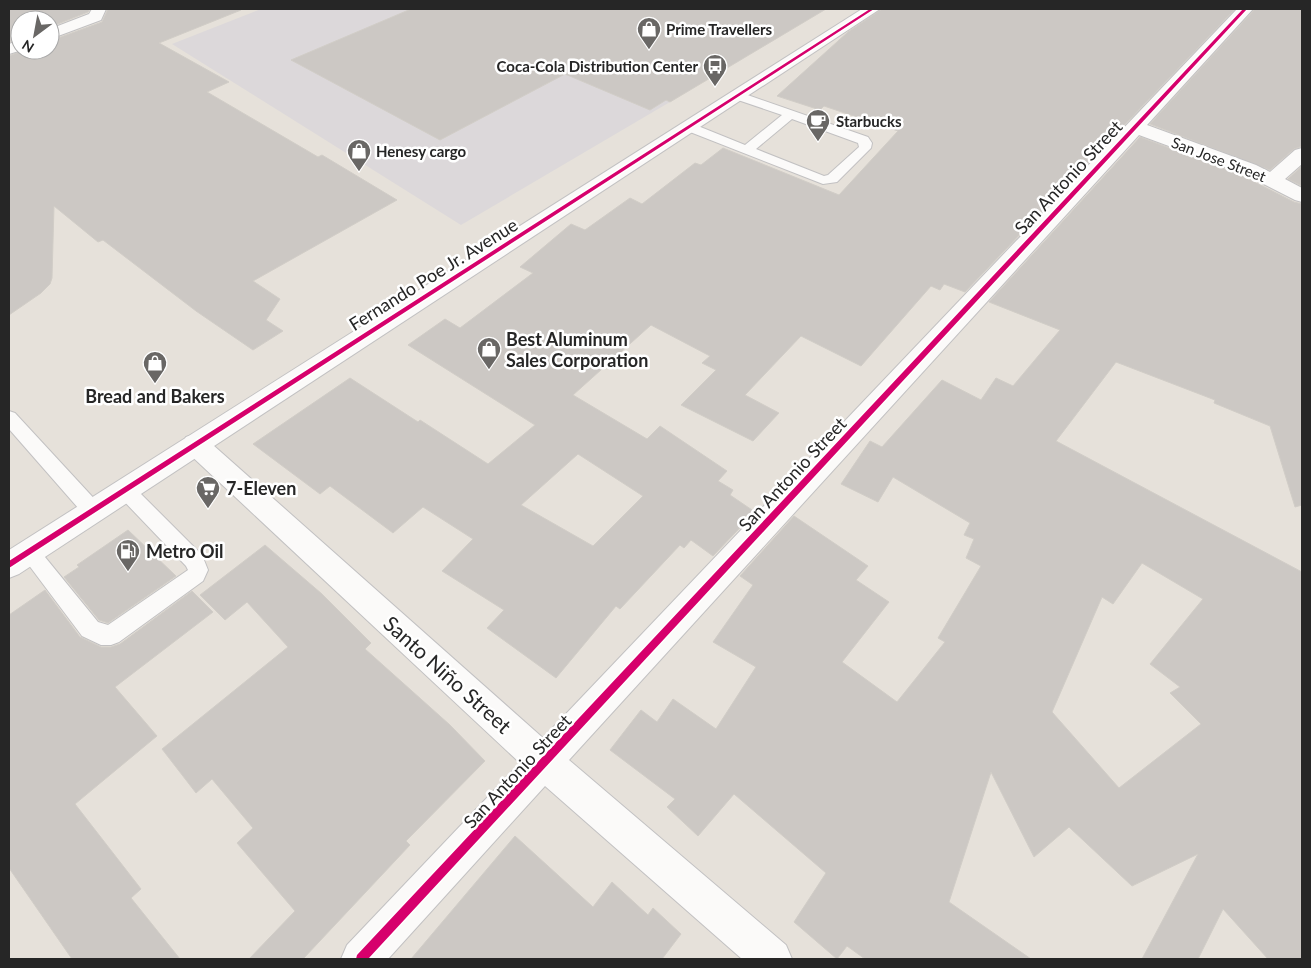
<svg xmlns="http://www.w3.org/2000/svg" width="1311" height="968" viewBox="0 0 1311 968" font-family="Lato,sans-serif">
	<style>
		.industrial { fill: #dcd8da }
		.building { fill: #ccc8c4; stroke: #d1cdc7; fill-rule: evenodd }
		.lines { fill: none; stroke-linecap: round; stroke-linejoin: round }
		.service-casing { stroke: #c2c1c2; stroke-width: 2 }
		.minor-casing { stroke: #c2c1c2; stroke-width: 2 }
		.secondary-casing { stroke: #c2c1c2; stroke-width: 2 }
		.service { fill: #fbfaf9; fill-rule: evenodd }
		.minor { fill: #fbfaf9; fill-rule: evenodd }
		.secondary { fill: #fbfaf9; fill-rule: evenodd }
		.cycleway-casing { stroke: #fff; stroke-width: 3 }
		.cycleway { fill: #d6006c; fill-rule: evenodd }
		.labels { text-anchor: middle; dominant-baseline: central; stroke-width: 5; stroke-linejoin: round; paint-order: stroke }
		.far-poi-label { font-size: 15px; font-weight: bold; fill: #262626; stroke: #fff; text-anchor: start }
		.far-street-label { font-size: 15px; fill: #262626; stroke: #fff }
		.street-label { font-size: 18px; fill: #262626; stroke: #fff }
		.poi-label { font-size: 18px; font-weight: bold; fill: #262626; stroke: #fff; text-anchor: start }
		.near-street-label { font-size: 21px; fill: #262626; stroke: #fff }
	</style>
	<rect width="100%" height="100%" fill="#e6e1da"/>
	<path class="industrial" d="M261 9H438L670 102 461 225 172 44Z"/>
	<path class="building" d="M9 9H90L88 12 50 27V20H20V38L9 42Z
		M108 9H241V10L159 43 229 82 207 92 318 157 322 155 397 200 253 281 280 299 266 320 283 331 253 350 196 311 103 240 98 242 54 206 52 278 50 284 41 293 9 315V56L24 50H50V41L102 22Z
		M411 9H826L670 102 666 100 650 110 565 74 440 140 291 60Z
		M882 9H1235L965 292 944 284 940 290 931 286 861 366 801 336 745 395 779 413 753 441 681 405 716 370 702 363 710 356 651 325 573 395 647 439 660 426 727 471 718 481 733 490 730 495 755 512 713 556 691 540 684 548 680 545 620 609 616 606 556 678 487 628 504 610 442 571 473 539 423 507 393 533 330 486 320 494 253 444 350 378 418 422 420 420 488 464 535 425 408 345 445 319 460 328 533 273 520 267 571 224 585 230 630 198 642 204 695 163 701 165 723 148 839 195 898 131 824 106 820 110 777 96 848 32ZM578 454 643 496 593 546 521 505Z
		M1255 9H1302V146L1294 149 1270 170 1150 124Z
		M1140 137 1241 175 1294 202 1302 204V505L1295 507 1270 426 1214 403 1215 400 1116 362 1056 441 1302 572V959H1268L1223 909 1198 959H1142L1198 854 1132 886 1069 827 1034 857 991 772 949 902 1031 959H865L847 946 837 959 794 922 826 873 734 794 698 836 667 807 675 799 610 750 641 710 657 722 673 699 716 729 756 667 713 642 753 585 740 576 794 516 868 566 856 580 889 602 842 662 897 702 945 642 938 638 981 566 966 558 974 539 964 535 970 523 893 477 878 502 841 484 870 441 882 447 942 380 981 400 996 378 1013 386 1060 330 989 302ZM1142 563 1203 599 1150 664 1180 687 1170 693 1201 724 1119 788 1052 712 1102 597 1113 604Z
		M1302 166V186L1288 179Z
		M128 530 176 576 108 623 99 620 64 577 79 567 77 565Z
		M265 545 322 594 371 643 365 649 450 725 485 761 406 841 410 845 303 959H249L295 911 237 843 253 828 212 779 196 793 162 749 288 647 247 602 225 620 200 595Z
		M45 590 80 637 101 647H111L120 644 192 591 213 612 115 687 157 736 75 804 141 889 131 898 180 959H72L9 868V615Z
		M515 836 593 907 612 882 648 915 653 908 681 934 662 959H411Z"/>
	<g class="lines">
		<g class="service-casing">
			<path id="service" d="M739 92 868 137 872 143 871 148 837 182 823 184 685 130 683 127 689 123 693 124 745 145 782 115 735 99 733 96 735 93ZM792 119 858 143 859 147 828 175 824 176 756 149Z
				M9 411 15 413 100 505 103 511 100 517 93 519 86 517 9 429Z
				M125 482 132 485 202 555 208 570 203 581 119 642 111 645H101L82 636 19 552 22 546 29 544 36 546 98 622 108 625 188 570 186 566 118 495 116 490 118 485Z"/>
		</g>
		<g class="minor-casing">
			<path id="minor" d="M92 9H106L101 20 50 39V29L89 14Z
				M1237 9H1253L1147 125 1256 165 1270 172 1295 150 1302 148V164L1285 179 1302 188V202L1295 200 1242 173 1139 135 569 760 786 945 792 959H742L545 786 388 959H341L347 945 520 763 186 451 182 444 186 437 195 434 204 437 543 738Z
				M20 40 22 50 9 54V44Z"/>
		</g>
		<g class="secondary-casing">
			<path id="secondary" d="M862 9H880L19 574 9 578V550Z"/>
		</g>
		<use href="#service" class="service"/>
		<use href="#minor" class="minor"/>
		<use href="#secondary" class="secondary"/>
		<g class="cycleway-casing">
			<path id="cycleway" d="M870 9H874L9 568V561Z
				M1243 9H1247L368 959H356L357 955Z"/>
		</g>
		<use href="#cycleway" class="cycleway"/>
	</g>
	<defs>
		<g id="shop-pin" transform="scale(1.25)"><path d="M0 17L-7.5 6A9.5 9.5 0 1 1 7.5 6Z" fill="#696765" stroke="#fff"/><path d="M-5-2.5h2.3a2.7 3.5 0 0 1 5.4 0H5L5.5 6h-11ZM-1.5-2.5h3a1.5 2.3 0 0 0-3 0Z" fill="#fff"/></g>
		<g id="bus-pin" transform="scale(1.25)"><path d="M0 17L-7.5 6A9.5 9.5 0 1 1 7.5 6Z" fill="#696765" stroke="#fff"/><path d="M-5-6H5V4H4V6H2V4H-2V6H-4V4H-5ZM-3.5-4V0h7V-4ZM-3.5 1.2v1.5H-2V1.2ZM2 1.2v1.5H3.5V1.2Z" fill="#fff"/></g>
		<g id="cafe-pin" transform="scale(1.25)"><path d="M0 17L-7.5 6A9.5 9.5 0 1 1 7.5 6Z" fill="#696765" stroke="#fff"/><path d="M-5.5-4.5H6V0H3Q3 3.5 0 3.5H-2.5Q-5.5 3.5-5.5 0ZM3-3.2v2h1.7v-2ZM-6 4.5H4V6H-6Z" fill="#fff"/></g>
		<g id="supermarket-pin" transform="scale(1.25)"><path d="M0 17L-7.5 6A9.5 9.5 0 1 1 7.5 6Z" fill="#696765" stroke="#fff"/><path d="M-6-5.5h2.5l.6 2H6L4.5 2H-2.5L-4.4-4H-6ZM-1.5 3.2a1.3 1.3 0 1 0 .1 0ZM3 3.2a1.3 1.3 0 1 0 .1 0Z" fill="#fff"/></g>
		<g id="fuel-pin" transform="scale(1.25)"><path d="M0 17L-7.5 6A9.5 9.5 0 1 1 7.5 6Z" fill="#696765" stroke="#fff"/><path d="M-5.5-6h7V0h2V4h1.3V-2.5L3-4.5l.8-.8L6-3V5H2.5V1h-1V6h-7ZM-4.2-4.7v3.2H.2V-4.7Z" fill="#fff"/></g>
	</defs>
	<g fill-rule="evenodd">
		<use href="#shop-pin" x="649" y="29"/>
		<use href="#bus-pin" x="715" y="66"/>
		<use href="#cafe-pin" x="818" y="121"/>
		<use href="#shop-pin" x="359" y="151"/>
		<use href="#shop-pin" x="489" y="349"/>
		<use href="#shop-pin" x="155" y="363"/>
		<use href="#supermarket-pin" x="208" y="488"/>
		<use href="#fuel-pin" x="128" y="551"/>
	</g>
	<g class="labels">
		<g class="far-poi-label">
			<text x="666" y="29">Prime Travellers</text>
			<text x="698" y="66" text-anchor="end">Coca-Cola Distribution Center</text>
			<text x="836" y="121">Starbucks</text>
			<text x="376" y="151">Henesy cargo</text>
		</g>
		<g class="far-street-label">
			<text transform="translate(1219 159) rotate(21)">San Jose Street</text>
		</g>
		<g class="street-label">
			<text transform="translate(1068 177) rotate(-47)">San Antonio Street</text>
			<text transform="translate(433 274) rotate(-32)">Fernando Poe Jr. Avenue</text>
			<text transform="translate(792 474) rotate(-47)">San Antonio Street</text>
			<text transform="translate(517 771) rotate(-47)">San Antonio Street</text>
		</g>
		<g class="poi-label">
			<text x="506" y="339">Best Aluminum<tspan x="506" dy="21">Sales Corporation</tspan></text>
			<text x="155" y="396" text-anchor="middle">Bread and Bakers</text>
			<text x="226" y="488">7-Eleven</text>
			<text x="146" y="551">Metro Oil</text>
		</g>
		<g class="near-street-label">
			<text transform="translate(448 674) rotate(42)">Santo Niño Street</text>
		</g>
	</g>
	<rect width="1311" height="968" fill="none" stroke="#262626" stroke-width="20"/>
	<g transform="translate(35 35) rotate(212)"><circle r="24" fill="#ffffff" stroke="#a8a8a8"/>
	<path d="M0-4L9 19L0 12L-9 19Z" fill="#696765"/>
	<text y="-8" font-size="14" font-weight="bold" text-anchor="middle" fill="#262626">N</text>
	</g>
</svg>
